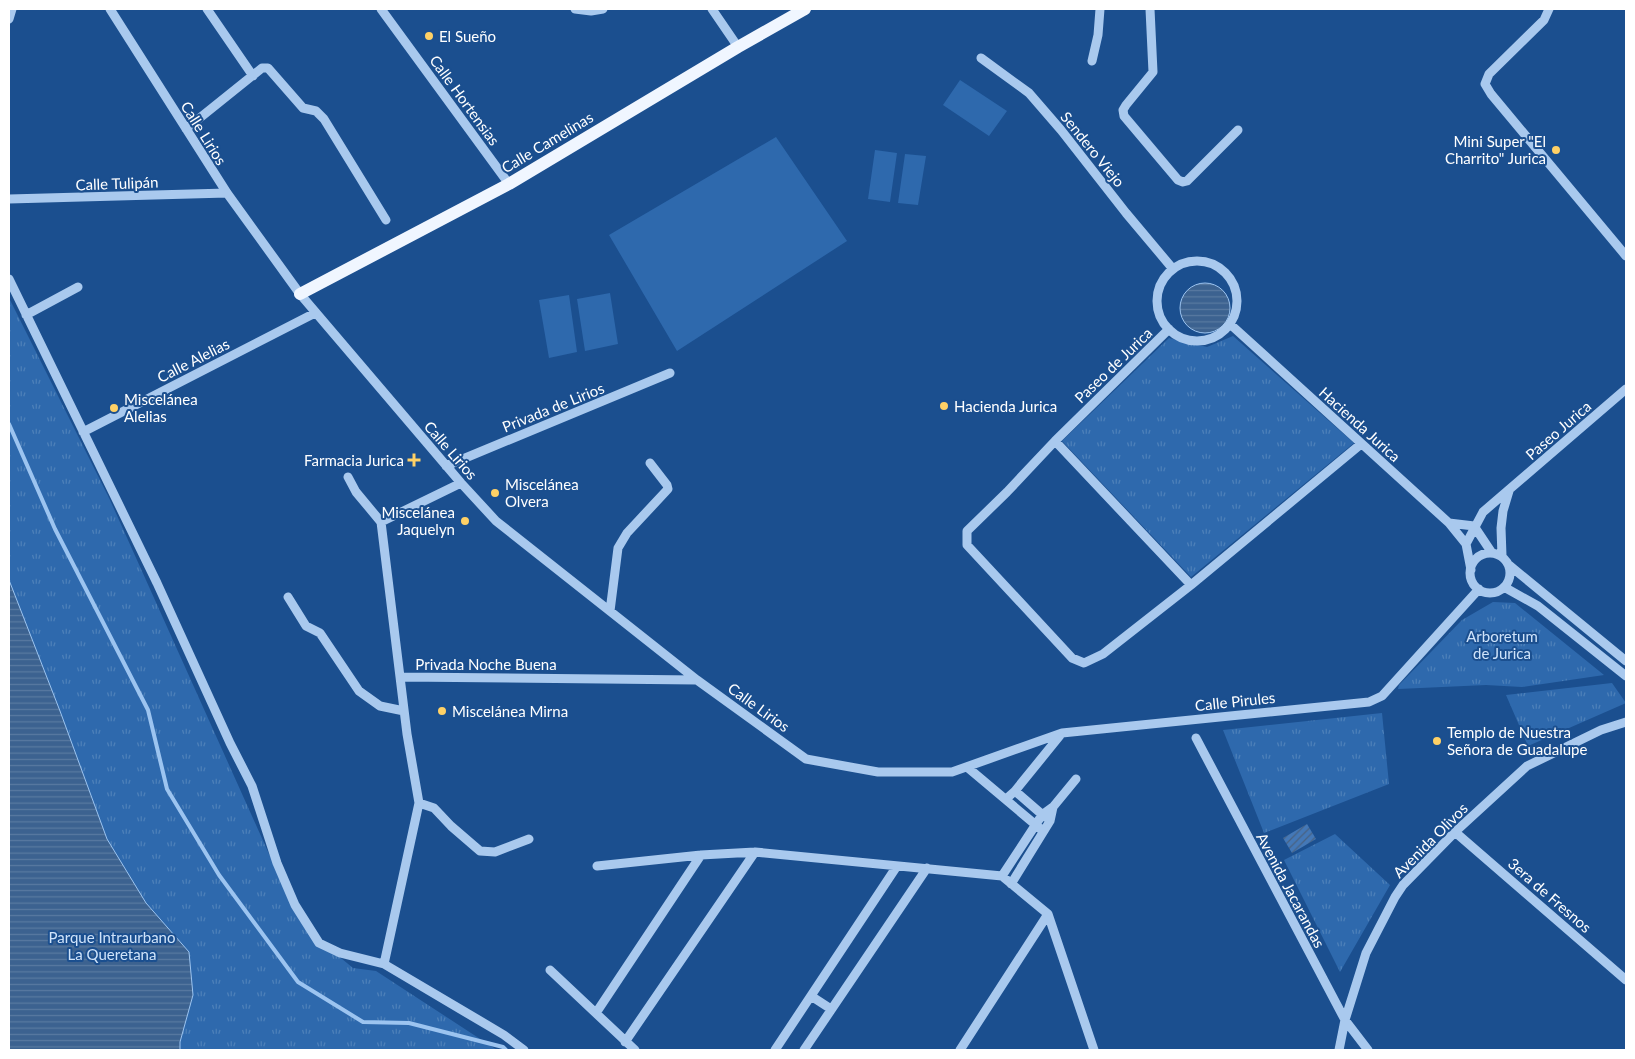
<svg xmlns="http://www.w3.org/2000/svg" width="1635" height="1059" viewBox="0 0 1635 1059" font-family="Lato,sans-serif">
	<style>
		.park { fill: url(#park-tufts) }
		.pitch { fill: #2e69ad }
		.water { fill: url(#water-rules); stroke: #9cc4f0 }
		.lines { fill: none; stroke-linecap: round; stroke-linejoin: round }
		.stream { stroke: #9cc4f0; stroke-width: 4 }
		.building { fill: url(#building-hatch) }
		.minor { stroke: #a9c9ee; stroke-width: 9 }
		.major { stroke: #f0f6ff; stroke-width: 12 }
		.poi-dot { fill: #ffd166; stroke: #1b4f8f; stroke-width: 2 }
		.labels { text-anchor: middle; dominant-baseline: central; stroke-width: 4; stroke-linejoin: round; paint-order: stroke }
		.poi-label { font-size: 15px; fill: #fff; stroke: #1b4f8f; text-anchor: start }
		.street-label { font-size: 15px; fill: #fff; stroke: #1b4f8f }
		.park-label { font-size: 15px; fill: #cfe3fa; stroke: #1b4f8f }
	</style>
	<defs>
		<pattern id="park-tufts" width="24" height="20" patternUnits="userSpaceOnUse" patternTransform="scale(1.25)"><rect width="24" height="20" fill="#2e69ad"/><path d="M3 7l-1-3M5 7V3M7 7l1-3M15 17l-1-3M17 17v-4M19 17l1-3" fill="none" stroke="#4d80b9"/></pattern>
		<pattern id="water-rules" width="6" height="5" patternUnits="userSpaceOnUse" patternTransform="scale(1.25)"><rect width="6" height="5" fill="#3c6290"/><path d="M0 2.5h6" fill="none" stroke="#597aa1"/></pattern>
		<pattern id="building-hatch" width="6" height="6" patternUnits="userSpaceOnUse" patternTransform="scale(1.25)"><rect width="6" height="6" fill="#4478b7"/><path d="M-1 1l2-2M0 6l6-6M5 7l2-2" fill="none" stroke="#486282"/></pattern>
	</defs>
	<rect width="100%" height="100%" fill="#1b4f8f"/>
	<path class="park" d="M9 298 110 500 269 854 319 940 353 968 376 971 497 1050H9Z
		M1233 336 1354 443 1191 577 1062 441 1169 338 1207 347Z
		M1493 602 1515 603 1604 675 1522 687 1486 685 1398 689 1399 685 1462 620Z
		M1612 683 1626 703 1528 746 1506 695Z
		M1382 713 1389 784 1264 833 1223 730Z
		M1335 834 1390 885 1340 972 1284 860Z"/>
	<path class="pitch" d="M960 80 1007 111 989 136 943 105Z
		M776 137 847 241 677 351 609 235Z
		M875 150 897 153 890 202 868 199Z
		M905 154 926 156 918 205 898 203Z
		M610 293 618 344 585 351 577 299Z
		M569 295 577 352 549 358 539 300Z"/>
	<path class="water" d="M1180 308a25 25 0 1 1 50 0a25 25 0 1 1-50 0Z
		M9 580 60 711 107 839 146 903 189 952 193 995 180 1042V1050H9Z"/>
	<g class="lines">
		<path class="stream" d="M9 424 55 529 148 710 167 789 219 875 298 982 363 1022 409 1023 503 1047 506 1050"/>
	</g>
	<path class="building" d="M1307 824 1316 839 1292 853 1283 838Z"/>
	<g class="lines">
		<path class="minor" d="M110 9 227 193 300 294 461 483 496 521 697 680 806 759 878 772H952L1062 733 1369 702 1382 696 1479 589
			M207 9 253 76
			M381 9 509 184
			M575 9 591 11 603 9
			M712 9 738 47
			M1150 9 1153 72 1126 105 1123 110 1124 116 1178 180 1183 182 1187 181 1238 130
			M1549 9 1544 20 1489 74 1485 84 1491 94 1626 256
			M9 19 12 9
			M981 58 1029 93 1061 130 1126 213 1173 269
			M1092 61 1098 35 1100 9
			M186 129 262 68H268L303 108 316 111 324 119 386 220
			M9 199 227 193
			M1157 301a40 40 0 1 1 80 0a40 40 0 1 1-80 0Z
			M9 279 157 583 230 743 252 786 277 863 295 905 319 943 340 953 384 964 504 1035 524 1050
			M26 315 78 287
			M1230 324 1449 523 1466 544
			M1169 329 1055 441 1007 492 967 531V545L1072 658 1084 663 1103 654 1191 585 1361 444
			M83 432 315 313
			M1055 441 1191 585
			M446 466 670 373
			M348 477 356 492 381 522 407 734 419 803 384 964
			M381 522 461 483
			M1449 523 1474 526 1492 553
			M1470 573a20 20 0 1 1 40 0a20 20 0 1 1-40 0Z
			M1502 556 1501 528 1503 511 1509 491
			M1509 565 1626 661
			M1471 570 1466 544 1483 512 1626 389
			M1504 587 1538 606 1626 676
			M288 597 306 626 320 633 359 691 380 706 404 711
			M610 611 618 548 627 533 668 489 667 485 650 463
			M401 677 697 680
			M1196 738 1345 1020 1368 1050
			M967 767 1043 831
			M1015 791 1045 817
			M1006 799 1015 791 1062 733
			M419 803 434 808 451 826 480 851 495 852 529 839
			M1455 832 1626 980
			M597 866 701 855 755 852 1002 876 1048 914 1094 1050
			M1002 876 1042 815 1053 807 1076 779
			M1011 884 1050 821 1053 807
			M550 970 635 1050
			M811 996 831 1009
			M596 1013 701 855
			M625 1042 755 852
			M775 1050 897 866
			M804 1050 927 868
			M960 1050 1048 914
			M1339 1050 1345 1020 1366 953 1395 897 1403 885 1455 832 1527 766 1601 730 1626 722"/>
		<path class="major" d="M300 294 509 184 738 47 805 9"/>
	</g>
	<g class="poi-dot">
		<circle cx="429" cy="36" r="5"/>
		<circle cx="1556" cy="150" r="5"/>
		<circle cx="944" cy="406" r="5"/>
		<circle cx="114" cy="408" r="5"/>
		<path d="M411.5 452.5h5v5h5v5h-5v5h-5v-5h-5v-5h5z"/>
		<circle cx="495" cy="493" r="5"/>
		<circle cx="465" cy="521" r="5"/>
		<circle cx="442" cy="711" r="5"/>
		<circle cx="1437" cy="741" r="5"/>
	</g>
	<g class="labels">
		<g class="poi-label">
			<text x="439" y="36">El Sueño</text>
			<text x="1546" y="141" text-anchor="end">Mini Super "El<tspan x="1546" dy="17">Charrito" Jurica</tspan></text>
			<text x="124" y="399">Miscelánea<tspan x="124" dy="17">Alelias</tspan></text>
			<text x="954" y="406">Hacienda Jurica</text>
			<text x="404" y="460" text-anchor="end">Farmacia Jurica</text>
			<text x="505" y="484">Miscelánea<tspan x="505" dy="17">Olvera</tspan></text>
			<text x="455" y="512" text-anchor="end">Miscelánea<tspan x="455" dy="17">Jaquelyn</tspan></text>
			<text x="452" y="711">Miscelánea Mirna</text>
			<text x="1447" y="732">Templo de Nuestra<tspan x="1447" dy="17">Señora de Guadalupe</tspan></text>
		</g>
		<g class="street-label">
			<text transform="translate(465 100) rotate(54)">Calle Hortensias</text>
			<text transform="translate(204 133) rotate(58)">Calle Lirios</text>
			<text transform="translate(547 142) rotate(-31)">Calle Camelinas</text>
			<text transform="translate(1093 149) rotate(51)">Sendero Viejo</text>
			<text transform="translate(117 183) rotate(-2)">Calle Tulipán</text>
			<text transform="translate(193 360) rotate(-27)">Calle Alelias</text>
			<text transform="translate(1113 365) rotate(-44)">Paseo de Jurica</text>
			<text transform="translate(553 407) rotate(-22)">Privada de Lirios</text>
			<text transform="translate(1360 424) rotate(42)">Hacienda Jurica</text>
			<text transform="translate(1558 430) rotate(-41)">Paseo Jurica</text>
			<text transform="translate(451 450) rotate(49)">Calle Lirios</text>
			<text x="486" y="664">Privada Noche Buena</text>
			<text transform="translate(1235 701) rotate(-6)">Calle Pirules</text>
			<text transform="translate(759 707) rotate(36)">Calle Lirios</text>
			<text transform="translate(1430 840) rotate(-45)">Avenida Olivos</text>
			<text transform="translate(1291 890) rotate(62)">Avenida Jacarandas</text>
			<text transform="translate(1550 895) rotate(41)">3era de Fresnos</text>
		</g>
		<g class="park-label">
			<text x="1502" y="636">Arboretum<tspan x="1502" dy="17">de Jurica</tspan></text>
			<text x="112" y="937">Parque Intraurbano<tspan x="112" dy="17">La Queretana</tspan></text>
		</g>
	</g>
	<rect width="1635" height="1059" fill="none" stroke="#ffffff" stroke-width="20"/>
</svg>
